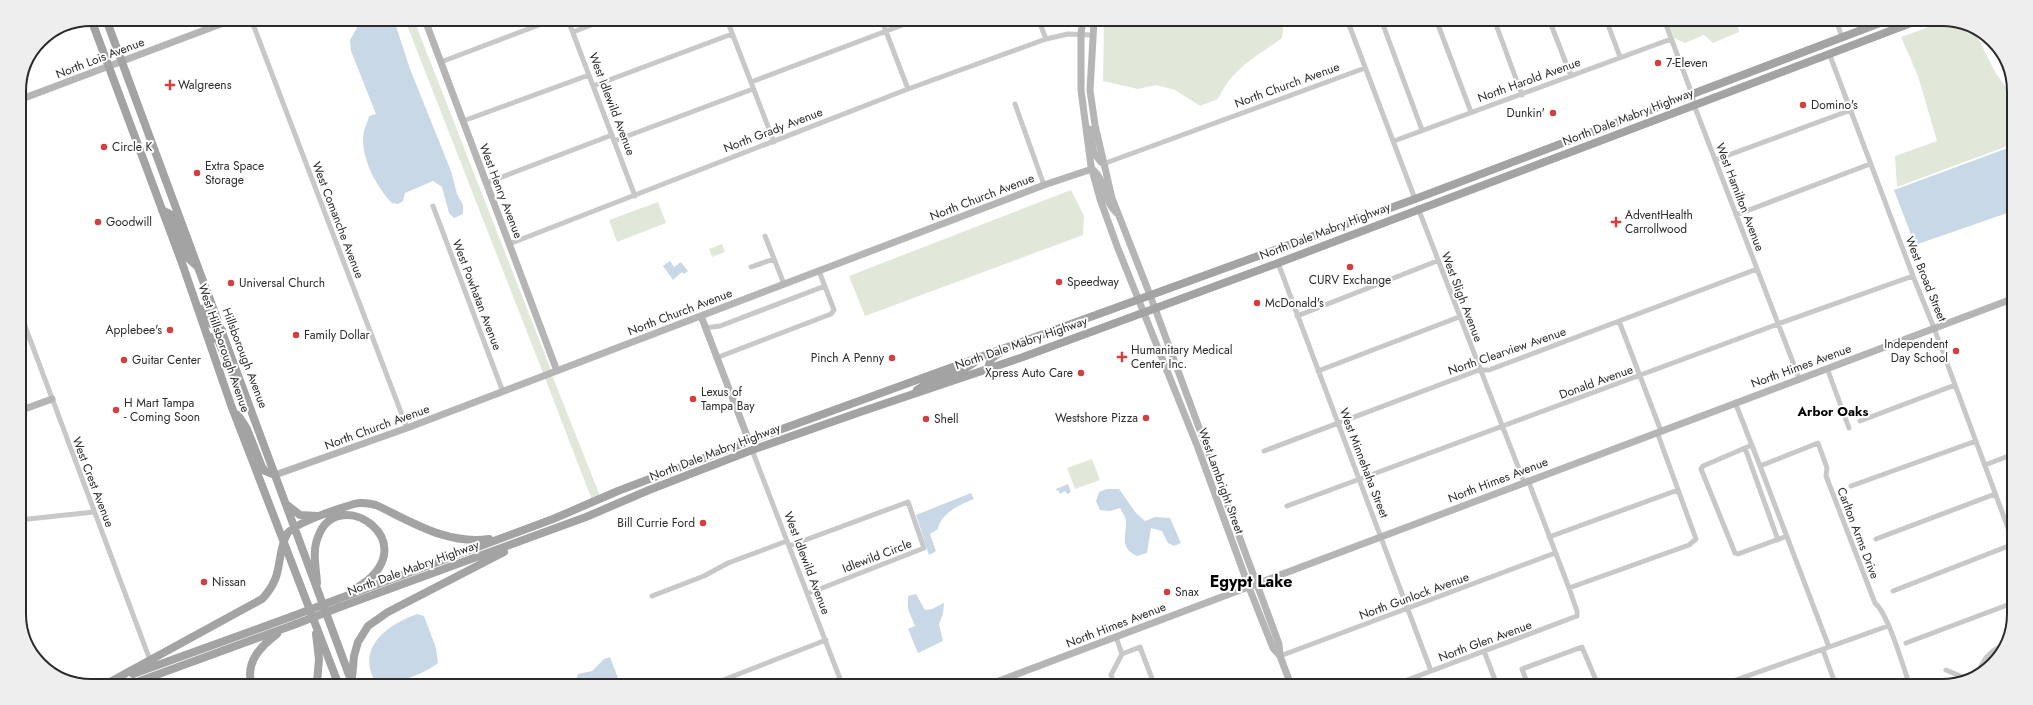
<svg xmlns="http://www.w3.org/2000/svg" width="2033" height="705" viewBox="0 0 2033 705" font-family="Jost,sans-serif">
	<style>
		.green { fill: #e1e8da }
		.water { fill: #c8d8e6 }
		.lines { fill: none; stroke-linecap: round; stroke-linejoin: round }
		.street { stroke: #c8c8c8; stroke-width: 5 }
		.secondary { stroke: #b5b5b5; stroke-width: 7 }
		.primary { stroke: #a3a3a3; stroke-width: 8 }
		.primary-bridge { stroke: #a3a3a3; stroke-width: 8 }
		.poi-dot { fill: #d13f40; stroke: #fff; stroke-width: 1.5 }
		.labels { text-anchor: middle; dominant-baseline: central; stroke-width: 4; stroke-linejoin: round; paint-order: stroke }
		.street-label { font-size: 12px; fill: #2b2b2b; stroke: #fff }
		.poi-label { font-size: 12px; fill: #2b2b2b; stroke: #fff; text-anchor: start }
		.neighbourhood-label { font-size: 13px; font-weight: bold; fill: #000; stroke: #fff }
		.district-label { font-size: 16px; font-weight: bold; fill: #000; stroke: #fff }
		.rim { fill: none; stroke: #2b2b2b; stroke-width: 2 }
	</style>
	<rect width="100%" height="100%" fill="#fff"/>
	<path class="green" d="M405 20H414L551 370 543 373Z
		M1104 21H1284L1282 38C1255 58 1233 67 1218 99L1200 106 1175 90 1156 85 1138 89 1103 81Z
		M1668 22H1737L1739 32 1713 43 1704 35 1685 43 1674 38Z
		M1940 23H1965L1974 30 1995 72 2013 97V144L1897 187 1895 156 1937 141 1918 76 1901 37Z
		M1071 190 1084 216 1083 235 865 316 849 276Z
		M658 202 666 223 617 242 609 220Z
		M722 244 725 252 712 257 709 249Z
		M552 375 600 496 592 500 545 378Z
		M1092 459 1100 480 1075 489 1067 468Z"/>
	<path class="water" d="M354 20H394L410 69 451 171 457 194 463 205V214L454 218 449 213 442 187 433 181 405 193 403 201 398 204 392 203C376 187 359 155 364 131 365 126 368 122 369 116L376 114 351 51 350 40 357 28Z
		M2013 146V211L1915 245 1894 190Z
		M670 261 674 267 681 262 688 271 684 274 682 272 673 280 663 266Z
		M1068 484 1071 492 1067 494 1065 491 1060 494 1058 490 1057 491 1056 489Z
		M1107 489H1119L1136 513 1145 521 1155 517 1170 518 1181 543 1174 546 1168 543 1162 531 1151 528 1147 553 1137 556C1118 547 1127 535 1126 520 1125 516 1122 512 1120 508L1110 511 1100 510 1096 501 1099 492Z
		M971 493 974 499C959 505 941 513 938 529L930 534 936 551 929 555 916 515Z
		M916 594 925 610 932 609 944 603 943 614 939 624 943 641 918 653 908 629 915 626 908 609V596Z
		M417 614 424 616 436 648 438 663C422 676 396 683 376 683 355 648 387 625 417 614Z
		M610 657 620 683H597L592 681 582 683 577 678 578 674 592 671 604 659Z"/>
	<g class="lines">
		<path class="street" d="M251 19 407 428
			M568 20 635 196
			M727 20 774 142
			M882 21 908 89
			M1039 21 1046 39
			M1348 22 1415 199
			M1382 22 1422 130
			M1437 22 1471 112
			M1495 22 1522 95
			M1550 22 1571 76
			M1607 22 1620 57
			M1665 22 1692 94 1694 105 1799 378
			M728 23 734 20
			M1837 23 1842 37
			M573 32 604 20
			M1829 53 1913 276 1934 328 2011 536
			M441 62 552 20
			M751 82 913 21
			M593 86 732 34
			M1015 104 1044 185
			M463 121 589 75
			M614 141 753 89
			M1394 141 1671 39
			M1715 160 1851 110
			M1103 164 1365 68
			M486 183 612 135
			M433 206 503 392
			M1418 208 1524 482
			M1736 215 1870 164
			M765 236 784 284
			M509 244 908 89 1046 39 1068 34 1092 35
			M1278 263 1431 671
			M751 267 774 259
			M19 310 150 660
			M1297 316 1437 261
			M1619 321 1661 431
			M705 328 720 326 825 286
			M716 358 831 314 834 310 819 271
			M1827 368 1849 428
			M1318 371 1459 317
			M1735 402 1760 466 1818 443 1827 468 1826 476 1875 603C1889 615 1903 667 1910 686
			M1860 421 1955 385
			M1752 445 1703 466 1701 469 1735 553 1738 554 1787 536
			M1745 448 1778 540
			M752 450 842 684
			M1264 451 1479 370H1489L1757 269
			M1985 465 2011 455
			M1760 466 1829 647
			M1851 486 1976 441
			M1287 506 1778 324 1913 276
			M19 520 94 512
			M1549 537 1678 490
			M1876 539 1995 494
			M789 546 908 502 924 548 807 594
			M1569 588 1689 545 1696 539 1657 432
			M1893 591 2011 545
			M652 596 704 576 728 563 787 541
			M1116 637 1122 654
			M1906 643 2010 604
			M1823 650 1836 686
			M1484 651 1497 685
			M1280 656 1555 553
			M1946 670 1965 678
			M1977 674C1984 659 1989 651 2004 645
			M713 684 826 640
			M1114 684 1111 675 1122 654 1140 647 1154 684
			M1394 685 1577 616V611L1569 588 1528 480
			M1528 685 1522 669 1582 647 1598 685
			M1719 686 1888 626"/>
		<path class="secondary" d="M425 20 557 371
			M1083 21 1081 33V90L1091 166 1100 199 1117 246 1198 448 1250 590 1273 648 1280 656
			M1094 21 1090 90 1095 125 1112 198 1150 295 1279 644 1280 656 1291 685
			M19 100 234 19
			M1089 129 1094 153 1101 162
			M701 316 749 441
			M19 411 52 399
			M275 475 407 428 1044 185 1092 169C1106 179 1102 201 1118 214
			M991 684 2012 299"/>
		<path class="primary" d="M91 19 182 263 231 405 338 683
			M106 19 352 683
			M162 210 172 215 189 259 198 267
			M204 308 211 324 222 330
			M208 336 218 340 239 391 242 393
			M988 368 991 359 1002 351
			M917 390C936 375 965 375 980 357
			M238 415 247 429 262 467 265 471 275 475
			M287 505 300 515 318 516
			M317 583C316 568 312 551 318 537 338 481 431 545 355 589
			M338 599 553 519 618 491 749 441 1415 199 1880 23
			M340 607 586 517 649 490 752 450 863 411 1023 357 1278 263 1911 23
			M316 634 319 659 317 683
			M133 674 293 616
			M352 678 354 656 358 642 368 626 388 612 504 552
			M110 682 262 599C285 575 275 558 287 534 294 523 340 508 354 504 361 502 368 503 376 505 412 522 447 545 489 539
			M137 682 296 624
			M251 683C246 661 261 646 277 634"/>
		<path class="primary-bridge" d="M293 616 338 599
			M296 624 340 607"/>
	</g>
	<g class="poi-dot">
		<circle cx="1658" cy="63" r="4"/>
		<path d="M168 79h4v4h4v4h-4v4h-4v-4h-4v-4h4z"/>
		<circle cx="1803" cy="105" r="4"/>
		<circle cx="1553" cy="113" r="4"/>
		<circle cx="104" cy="147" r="4"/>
		<circle cx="197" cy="173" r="4"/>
		<circle cx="98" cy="222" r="4"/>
		<path d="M1614 216h4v4h4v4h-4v4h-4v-4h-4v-4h4z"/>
		<circle cx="1350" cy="267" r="4"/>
		<circle cx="1059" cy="282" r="4"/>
		<circle cx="231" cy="283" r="4"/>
		<circle cx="1257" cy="303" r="4"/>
		<circle cx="170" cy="330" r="4"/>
		<circle cx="296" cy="335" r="4"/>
		<circle cx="1956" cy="351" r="4"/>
		<path d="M1120 351h4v4h4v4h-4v4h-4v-4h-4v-4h4z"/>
		<circle cx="892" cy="358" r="4"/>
		<circle cx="124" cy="360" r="4"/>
		<circle cx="1081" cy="373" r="4"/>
		<circle cx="693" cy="399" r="4"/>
		<circle cx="116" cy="410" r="4"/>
		<circle cx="1146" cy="418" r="4"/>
		<circle cx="926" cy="419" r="4"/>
		<circle cx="703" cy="523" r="4"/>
		<circle cx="204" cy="582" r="4"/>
		<circle cx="1167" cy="592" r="4"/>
	</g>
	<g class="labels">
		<g class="street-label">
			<text transform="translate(100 58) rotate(-21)">North Lois Avenue</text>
			<text transform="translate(1529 80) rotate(-20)">North Harold Avenue</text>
			<text transform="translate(1287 85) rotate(-20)">North Church Avenue</text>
			<text transform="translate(612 104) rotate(69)">West Idlewild Avenue</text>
			<text transform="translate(1628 117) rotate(-21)">North Dale Mabry Highway</text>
			<text transform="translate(773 130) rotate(-21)">North Grady Avenue</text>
			<text transform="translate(501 191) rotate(69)">West Henry Avenue</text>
			<text transform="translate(982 197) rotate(-21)">North Church Avenue</text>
			<text transform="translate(1740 197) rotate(69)">West Hamilton Avenue</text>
			<text transform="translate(338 220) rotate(69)">West Comanche Avenue</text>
			<text transform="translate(1325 231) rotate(-21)">North Dale Mabry Highway</text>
			<text transform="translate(1926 279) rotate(68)">West Broad Street</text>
			<text transform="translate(477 295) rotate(69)">West Powhatan Avenue</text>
			<text transform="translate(1462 297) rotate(69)">West Sligh Avenue</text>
			<text transform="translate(680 312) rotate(-21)">North Church Avenue</text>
			<text transform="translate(1021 343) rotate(-19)">North Dale Mabry Highway</text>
			<text transform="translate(224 348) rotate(71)">West Hillsborough Avenue</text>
			<text transform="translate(1507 351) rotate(-19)">North Clearview Avenue</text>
			<text transform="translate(245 358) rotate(69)">Hillsborough Avenue</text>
			<text transform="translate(1801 366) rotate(-20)">North Himes Avenue</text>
			<text transform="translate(1596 382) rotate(-20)">Donald Avenue</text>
			<text transform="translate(377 427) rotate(-20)">North Church Avenue</text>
			<text transform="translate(715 452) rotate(-21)">North Dale Mabry Highway</text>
			<text transform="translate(1364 463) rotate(69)">West Minnehaha Street</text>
			<text transform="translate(1498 480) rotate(-21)">North Himes Avenue</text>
			<text transform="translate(1221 481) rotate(70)">West Lambright Street</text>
			<text transform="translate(93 482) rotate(69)">West Crest Avenue</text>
			<text transform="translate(1858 533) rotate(69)">Carlton Arms Drive</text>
			<text transform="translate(877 556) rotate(-21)">Idlewild Circle</text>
			<text transform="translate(807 563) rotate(69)">West Idlewild Avenue</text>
			<text transform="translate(413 568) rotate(-20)">North Dale Mabry Highway</text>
			<text transform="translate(1414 596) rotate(-20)">North Gunlock Avenue</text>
			<text transform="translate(1116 625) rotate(-21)">North Himes Avenue</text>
			<text transform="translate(1485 641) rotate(-20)">North Glen Avenue</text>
		</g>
		<g class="poi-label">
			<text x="1666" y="63">7-Eleven</text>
			<text x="178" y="85">Walgreens</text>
			<text x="1811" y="105">Domino's</text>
			<text x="1545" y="113" text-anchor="end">Dunkin'</text>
			<text x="112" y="147">Circle K</text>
			<text x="205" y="166">Extra Space<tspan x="205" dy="14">Storage</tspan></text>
			<text x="1625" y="215">AdventHealth<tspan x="1625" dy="14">Carrollwood</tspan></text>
			<text x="106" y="222">Goodwill</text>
			<text x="1350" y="280" text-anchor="middle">CURV Exchange</text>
			<text x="1067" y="282">Speedway</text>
			<text x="239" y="283">Universal Church</text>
			<text x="1265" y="303">McDonald's</text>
			<text x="162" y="330" text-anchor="end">Applebee's</text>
			<text x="304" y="335">Family Dollar</text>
			<text x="1948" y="344" text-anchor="end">Independent<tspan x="1948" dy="14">Day School</tspan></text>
			<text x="1131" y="350">Humanitary Medical<tspan x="1131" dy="14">Center Inc.</tspan></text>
			<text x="884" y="358" text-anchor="end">Pinch A Penny</text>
			<text x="132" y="360">Guitar Center</text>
			<text x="1073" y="373" text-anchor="end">Xpress Auto Care</text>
			<text x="701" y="392">Lexus of<tspan x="701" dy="14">Tampa Bay</tspan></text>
			<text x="124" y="403">H Mart Tampa<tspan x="124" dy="14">- Coming Soon</tspan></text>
			<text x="1138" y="418" text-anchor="end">Westshore Pizza</text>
			<text x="934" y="419">Shell</text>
			<text x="695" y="523" text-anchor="end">Bill Currie Ford</text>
			<text x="212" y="582">Nissan</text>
			<text x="1175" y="592">Snax</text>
		</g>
		<g class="neighbourhood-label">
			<text x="1833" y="411">Arbor Oaks</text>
		</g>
		<g class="district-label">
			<text x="1251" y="581">Egypt Lake</text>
		</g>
	</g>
	<path d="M0 0H2033V705H0ZM91 26H1942A65 65 0 0 1 2007 91V614A65 65 0 0 1 1942 679H91A65 65 0 0 1 26 614V91A65 65 0 0 1 91 26Z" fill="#eee" fill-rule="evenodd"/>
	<path class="rim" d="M91 26H1942A65 65 0 0 1 2007 91V614A65 65 0 0 1 1942 679H91A65 65 0 0 1 26 614V91A65 65 0 0 1 91 26Z"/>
</svg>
